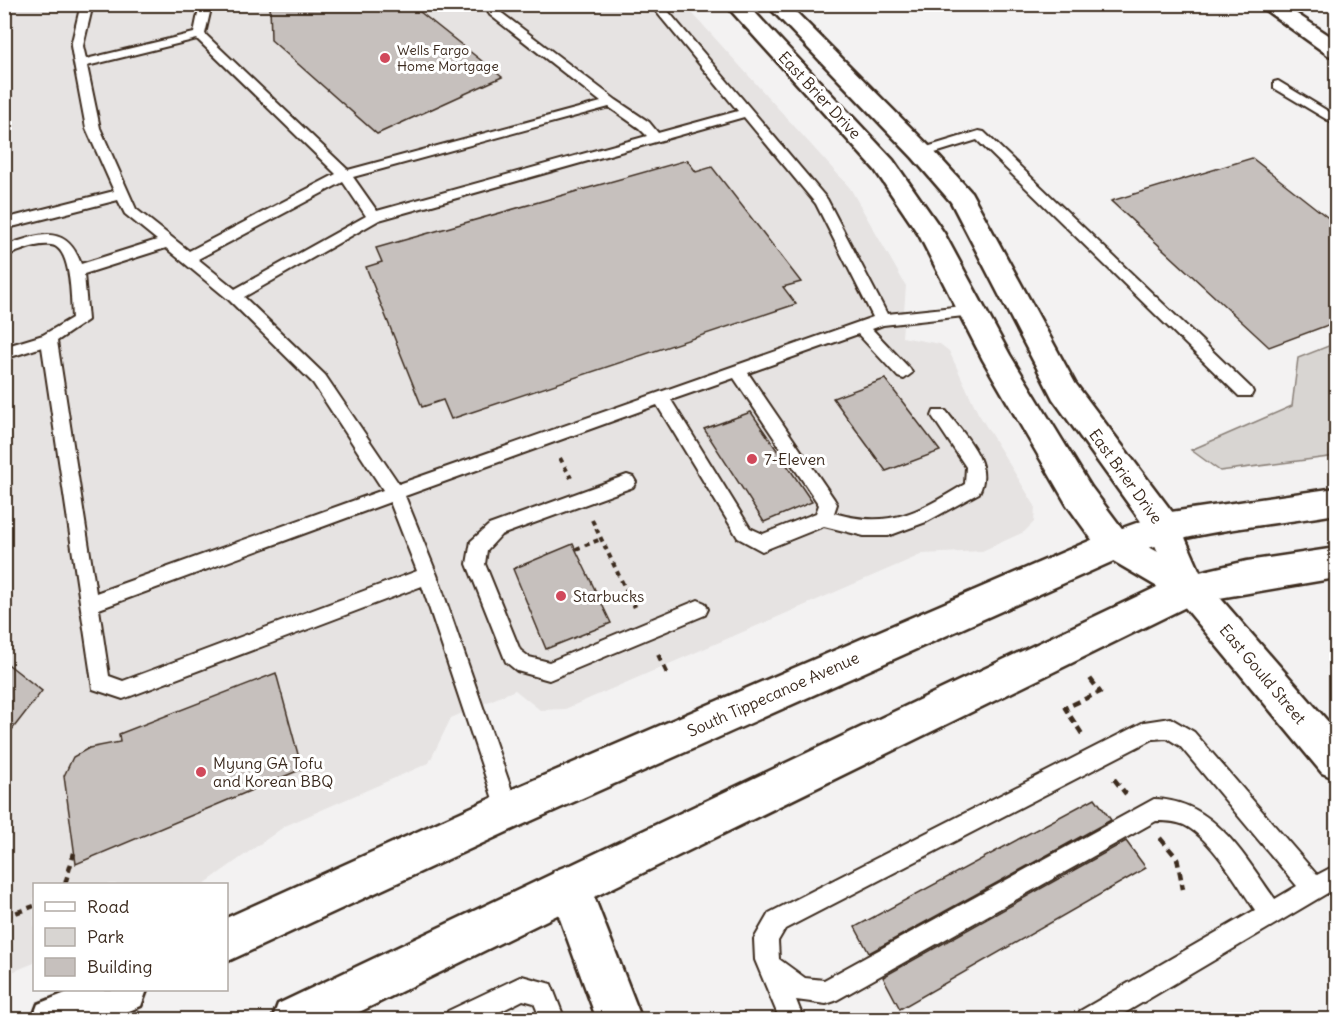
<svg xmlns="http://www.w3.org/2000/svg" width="1341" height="1024" viewBox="0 0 1341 1024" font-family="Delius,sans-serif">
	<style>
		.built { fill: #e6e3e2 }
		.green { fill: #d8d5d2; stroke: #8a8078; stroke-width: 1.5 }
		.building { fill: #c6c0bd; stroke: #3b2a1e; stroke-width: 1.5 }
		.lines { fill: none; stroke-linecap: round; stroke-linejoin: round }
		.service-casing { stroke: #3b2a1e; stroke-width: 4 }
		.minor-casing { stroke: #3b2a1e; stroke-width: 5 }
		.tertiary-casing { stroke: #3b2a1e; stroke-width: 5 }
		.secondary-casing { stroke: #3b2a1e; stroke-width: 5 }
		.path-far1 { stroke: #3b2a1e; stroke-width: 4; stroke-dasharray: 5 4.5; stroke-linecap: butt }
		.path { stroke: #3b2a1e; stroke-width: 4.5; stroke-dasharray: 8 5; stroke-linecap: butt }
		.service { fill: #fff; fill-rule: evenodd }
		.minor { fill: #fff; fill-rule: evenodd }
		.tertiary { fill: #fff; fill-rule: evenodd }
		.secondary { fill: #fff; fill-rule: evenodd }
		.poi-dot { fill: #d1495b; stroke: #fff; stroke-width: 2 }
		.labels { text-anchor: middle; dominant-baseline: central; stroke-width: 6; stroke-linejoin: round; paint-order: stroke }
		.far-poi-label { font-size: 14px; fill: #3b2a1e; stroke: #fff; text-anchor: start }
		.street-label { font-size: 16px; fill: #3b2a1e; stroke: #fff }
		.poi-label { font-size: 16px; fill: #3b2a1e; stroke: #fff; text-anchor: start }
	</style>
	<rect width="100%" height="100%" fill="#f3f2f2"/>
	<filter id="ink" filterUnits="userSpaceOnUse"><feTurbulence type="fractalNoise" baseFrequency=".0167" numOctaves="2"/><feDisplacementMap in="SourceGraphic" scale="12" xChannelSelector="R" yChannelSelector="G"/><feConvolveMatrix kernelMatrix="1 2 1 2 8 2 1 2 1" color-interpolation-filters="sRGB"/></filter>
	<g filter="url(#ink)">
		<path class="built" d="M5 5H685L850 188 906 286 902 337 940 344 949 351 978 413 1035 506 1034 522 1024 532 982 551 923 554 565 709 540 710 515 690 451 718 429 763 285 826 204 884H34V963L5 975Z"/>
		<path class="green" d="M1336 343V456L1220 471 1191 450 1292 406 1298 358Z"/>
		<path class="building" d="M270 4H410L502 77 377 134 271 40Z
			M1252 158 1336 224V322L1269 347 1111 201Z
			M687 160 696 172 712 167 801 282 783 287 796 304 451 419 443 400 422 407 366 267 382 262 376 248Z
			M885 379 940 451 886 471 833 398Z
			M751 412 812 502 764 522 704 429Z
			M573 544 611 623 546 649 513 569Z
			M4 661 42 691 4 740Z
			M276 673 302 769 76 864 64 776 73 757 89 748 120 742 119 734Z
			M1095 798 1111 820 869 953 855 927Z
			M1126 841 1146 868 900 1009 883 977Z"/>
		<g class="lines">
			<g class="service-casing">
				<path id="service" d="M81 4H93L83 46 86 59 194 33 200 4H212L205 34 348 170 601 102 490 15 484 4H495L499 11 616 100 649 122 658 133 738 111 650 4H662L827 199 887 314 973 305 981 310 973 315 883 325 872 329 910 369 912 373 904 379 898 377 858 334 748 373 834 499 837 504 834 513C889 529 917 513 965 484L966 467 932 416 934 411H946C963 434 995 463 979 493L926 522 888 536H864L824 526 762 551 738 538 657 405 405 496 437 575 519 811 516 819 508 822 500 819 497 811 422 586 123 699 93 689 42 347 4 359V347L43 335 72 318C71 301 72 247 51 245 35 243 19 252 4 256V246C38 235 66 222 81 264L157 240 125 214 118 200 4 229V219L114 191 86 128 74 64 71 46ZM197 39 336 174 189 251 136 209 100 128 87 66ZM609 107 639 128 647 136 377 211 353 177ZM744 117 816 204 873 317 399 484 325 375 244 297 379 220ZM343 182 366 216 235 289 198 259ZM166 248 229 300 313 383 383 490 96 593 57 341 88 320 84 274ZM734 378 819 505 816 513 763 534 750 528 671 400ZM390 502 417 571 123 681 109 676 99 609Z
					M1278 81 1336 116V125L1274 88V82Z
					M979 131 984 132 1251 388 1253 392 1251 396H1239L977 140 922 157 915 153 917 150Z
					M627 475 633 477 636 482 633 487 501 535 487 550 485 564 520 650 529 657 549 662 698 600 705 603 708 609 705 615 549 680 517 671 506 662 467 564 471 541 489 525Z
					M1170 718 1194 732 1317 875 1336 865V888L1113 1020H1077L1080 1011 1255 910C1238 885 1211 838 1184 825 1175 821 1165 821 1156 821L835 1001 826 1004 796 1000 804 1020H780L755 960 754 939 769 913 1144 722ZM1167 738 1180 746 1297 886 1275 899C1243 855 1214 800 1154 799L824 980 805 978 779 959 778 941 785 929 1153 739Z
					M522 976 551 984 565 1020H541L534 1003 523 1000 484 1020H445L448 1011Z"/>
			</g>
			<g class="minor-casing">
				<path id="minor" d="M1257 4H1282L1336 40V57L1328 55Z
					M1190 573 1202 577 1336 731V779L1322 773 1178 599 1173 588 1178 577Z
					M569 865 584 871 642 1020H597L548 886 554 871Z"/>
			</g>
			<g class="tertiary-casing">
				<path id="tertiary" d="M725 4H747L893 160 944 233 1010 355 1091 487 1127 535 1158 552 1150 534 1053 399 951 202 913 158 766 4H788L931 148 971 192 1075 383 1176 517 1207 588 1202 599 1190 603 1178 599 1103 555 1067 505 983 360 919 235 875 170Z"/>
			</g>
			<g class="secondary-casing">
				<path id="secondary" d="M1336 488V514C1265 526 1196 530 1127 555L522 825 226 962V918L494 797 1103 535 1164 513Z
					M1336 548V578L1196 602 343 1020H272L278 1004 1178 577 1247 561Z
					M73 990H147L141 1006 108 1020H32L38 1004Z"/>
			</g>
			<path class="path-far1" d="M560 458 571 478
				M592 520 628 594
				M576 549 601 539"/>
			<path class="path" d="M628 592 635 607
				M658 654 668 675
				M1082 734 1065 708 1100 692 1089 677
				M1114 779 1126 794
				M1160 838 1177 858 1183 889
				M65 884 74 853
				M4 917 34 906"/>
			<use href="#service" class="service"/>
			<use href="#minor" class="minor"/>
			<use href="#tertiary" class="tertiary"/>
			<use href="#secondary" class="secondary"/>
		</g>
	</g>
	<g class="poi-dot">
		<circle cx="385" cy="58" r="6"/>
		<circle cx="752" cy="459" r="6"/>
		<circle cx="561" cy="596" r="6"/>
		<circle cx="201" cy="772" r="6"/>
	</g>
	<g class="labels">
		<g class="far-poi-label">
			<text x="397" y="50">Wells Fargo<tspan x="397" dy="16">Home Mortgage</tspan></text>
		</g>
		<g class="street-label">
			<text transform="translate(820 95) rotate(47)">East Brier Drive</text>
			<text transform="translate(1126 476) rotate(54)">East Brier Drive</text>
			<text transform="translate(1263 674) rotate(50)">East Gould Street</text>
			<text transform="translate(773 694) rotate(-24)">South Tippecanoe Avenue</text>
		</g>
		<g class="poi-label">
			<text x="764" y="459">7-Eleven</text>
			<text x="573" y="596">Starbucks</text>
			<text x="213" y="763">Myung GA Tofu<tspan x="213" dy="18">and Korean BBQ</tspan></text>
		</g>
	</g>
	<rect width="1341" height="1024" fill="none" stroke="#fff" stroke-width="24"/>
	<rect x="12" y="12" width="1317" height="1000" fill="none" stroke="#3b2a1e" stroke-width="2" filter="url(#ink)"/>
	<rect x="33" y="883" width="195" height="108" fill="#ffffff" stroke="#b1aaa5" stroke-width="1.5"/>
	<rect x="45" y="902" width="30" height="9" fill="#ffffff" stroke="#b1aaa5" stroke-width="1.5"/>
	<text x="87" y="913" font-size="18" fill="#3b2a1e">Road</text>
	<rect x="45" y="928" width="30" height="18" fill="#d8d5d2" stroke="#b1aaa5" stroke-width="1.5"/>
	<text x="87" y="943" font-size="18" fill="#3b2a1e">Park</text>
	<rect x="45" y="958" width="30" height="18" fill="#c6c0bd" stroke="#b1aaa5" stroke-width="1.5"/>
	<text x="87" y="973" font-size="18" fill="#3b2a1e">Building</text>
</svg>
